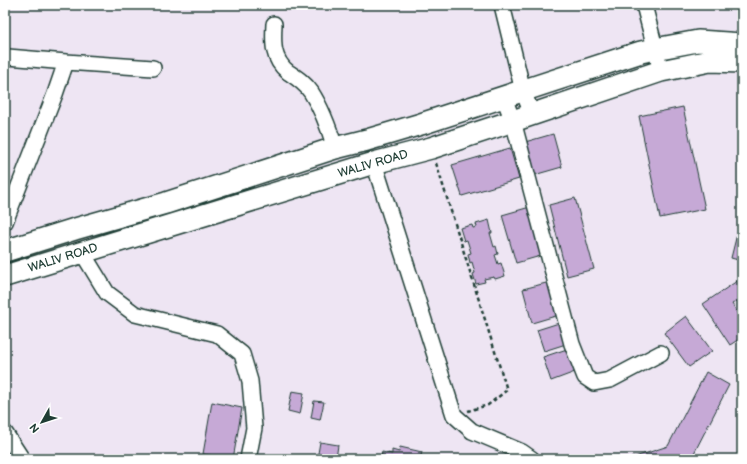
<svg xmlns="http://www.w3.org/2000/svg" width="747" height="464" viewBox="0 0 747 464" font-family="'Balsamiq Sans',sans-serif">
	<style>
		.building { fill: #c6a9d6; stroke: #1f3d34 }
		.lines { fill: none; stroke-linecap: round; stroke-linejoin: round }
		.minor-casing { stroke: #1f3d34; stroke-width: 18 }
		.secondary-casing { stroke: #1f3d34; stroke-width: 24 }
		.path { stroke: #1f3d34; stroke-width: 2.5; stroke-dasharray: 4 3; stroke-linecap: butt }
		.minor { stroke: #fff; stroke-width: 15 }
		.secondary { stroke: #fff; stroke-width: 21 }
		.labels { text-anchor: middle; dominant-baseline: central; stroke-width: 3; stroke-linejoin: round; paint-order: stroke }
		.street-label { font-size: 12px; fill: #1f3d34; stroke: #fff }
	</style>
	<rect width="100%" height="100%" fill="#eee5f3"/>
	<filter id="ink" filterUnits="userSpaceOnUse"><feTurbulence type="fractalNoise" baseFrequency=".025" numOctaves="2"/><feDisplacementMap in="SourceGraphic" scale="8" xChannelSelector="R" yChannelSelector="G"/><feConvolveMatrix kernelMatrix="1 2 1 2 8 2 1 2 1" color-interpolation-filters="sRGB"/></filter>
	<g filter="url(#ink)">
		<path class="building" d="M683 107 705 209 660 218 639 116Z
			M553 134 562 167 534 175 525 142Z
			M510 148 519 179 462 196 452 165Z
			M575 198 594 269 567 276 549 205Z
			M530 207 544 255 516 263 502 215Z
			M489 220 492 233H490L494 247 496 246 498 254 495 255 498 264 501 263 505 276 495 279 494 277 484 279 485 282 476 284 473 274 475 273 472 262 470 263 468 254 471 253 467 240 464 241 460 228 472 225 473 228 477 227 476 224Z
			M738 230 742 231V261L731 258Z
			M737 281 742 288V298L732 304 742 319V337L730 345 703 304Z
			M550 282 559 315 532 323 523 289Z
			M686 316 712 351 689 367 664 333Z
			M562 322 569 343 544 351 537 330Z
			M567 349 575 372 551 381 543 357Z
			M706 372 729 385 691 459H629L668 446Z
			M292 391 304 393 300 414 288 411Z
			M314 401 324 402 320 420 311 418Z
			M212 402 242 408 233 459 203 454Z
			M320 442 338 445 336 459H317Z
			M400 447 422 452 420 459H381L382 452 392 454V450L399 452Z"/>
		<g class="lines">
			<g class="minor-casing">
				<path id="minor" d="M502 5 523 91 532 114
					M644 5 661 71
					M274 24C273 43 272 59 288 72 297 78 305 83 311 92 322 109 329 128 335 148
					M8 57 66 62
					M504 98 513 121 572 344 585 377 594 383 610 380 661 353
					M374 163 454 415 472 431 522 452 532 459
					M5 222 55 94 66 62 153 68
					M82 252 107 293 135 314 217 334 242 354 250 381 254 428 248 459
					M5 433 22 459"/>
			</g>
			<g class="secondary-casing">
				<path id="secondary" d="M5 251 75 229 166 203 335 148 367 140 421 124 641 52 655 49 698 41 742 44
					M5 276 374 163 431 148 513 121 661 71 710 61 742 62"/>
			</g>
			<path class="path" d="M436 163 507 390 488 405 468 411"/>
			<use href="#minor" class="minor"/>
			<use href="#secondary" class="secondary"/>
		</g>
	</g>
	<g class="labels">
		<g class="street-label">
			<text transform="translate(373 164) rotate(-16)">WALIV ROAD</text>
			<text transform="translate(63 258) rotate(-17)">WALIV ROAD</text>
		</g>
	</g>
	<rect width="747" height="464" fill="none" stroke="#fff" stroke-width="20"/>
	<rect x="10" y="10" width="727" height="444" fill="none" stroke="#1f3d34" stroke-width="1.5" filter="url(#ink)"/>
	<g transform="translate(42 422) rotate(231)" stroke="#ffffff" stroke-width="3" paint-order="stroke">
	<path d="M0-3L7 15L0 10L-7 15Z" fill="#1f3d34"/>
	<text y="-6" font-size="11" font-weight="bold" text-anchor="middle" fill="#1f3d34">N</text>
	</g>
</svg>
